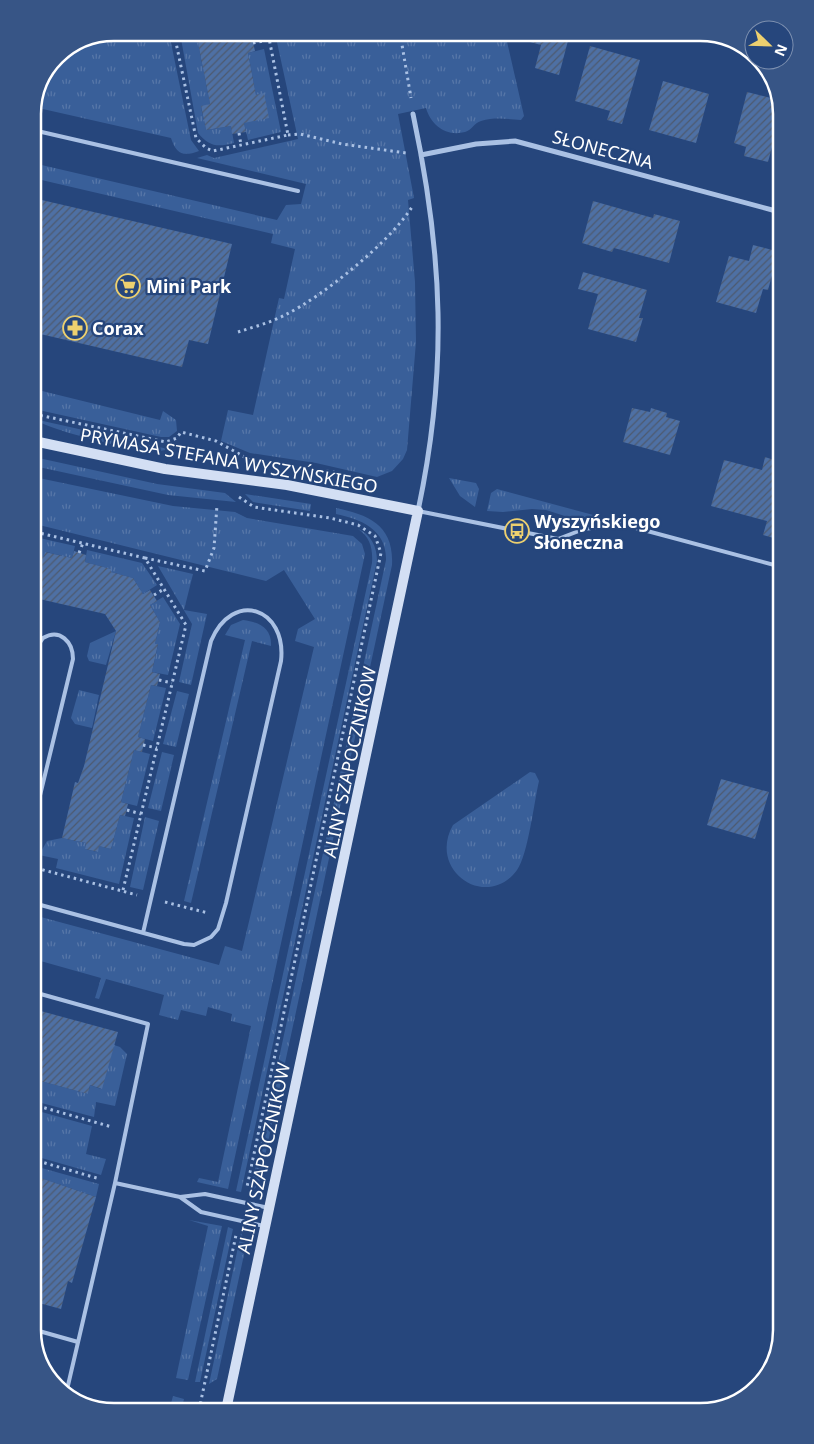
<svg xmlns="http://www.w3.org/2000/svg" width="814" height="1444" viewBox="0 0 814 1444" font-family="'Noto Sans',sans-serif">
	<style>
		.grass { fill: url(#grass-tufts) }
		.building { fill: url(#building-hatch) }
		.lines { fill: none; stroke-linecap: round; stroke-linejoin: round }
		.path { stroke: #aac1e4; stroke-width: 3; stroke-dasharray: 2.5 4; stroke-linecap: butt }
		.lane { stroke: #aac1e4; stroke-width: 4 }
		.street { stroke: #aac1e4; stroke-width: 5 }
		.secondary { stroke: #d3dff4; stroke-width: 10 }
		.labels { text-anchor: middle; dominant-baseline: central; stroke-width: 4.5; stroke-linejoin: round; paint-order: stroke }
		.street-label { font-size: 18px; fill: #fff; stroke: #26467c }
		.poi-label { font-size: 18px; font-weight: bold; fill: #fff; stroke: #26467c; text-anchor: start }
		.rim { fill: none; stroke: #fff; stroke-width: 2.5 }
	</style>
	<defs>
		<pattern id="grass-tufts" width="24" height="20" patternUnits="userSpaceOnUse" patternTransform="scale(1.25)"><rect width="24" height="20" fill="#395f99"/><path d="M3 7l-1-3M5 7V3M7 7l1-3M15 17l-1-3M17 17v-4M19 17l1-3" fill="none" stroke="#5777a8"/></pattern>
		<pattern id="building-hatch" width="6" height="6" patternUnits="userSpaceOnUse" patternTransform="scale(1.25)"><rect width="6" height="6" fill="#4e70a4"/><path d="M-1 1l2-2M0 6l6-6M5 7l2-2" fill="none" stroke="#4d5a6f"/></pattern>
	</defs>
	<rect width="100%" height="100%" fill="#26467c"/>
	<path class="grass" d="M114 33H169L191 140 199 151C183 157 176 154 171 138L34 107 57 56Z
		M180 33H196L210 104 201 107 206 130 231 126 234 143C217 147 210 147 198 133Z
		M275 33H505L524 116 521 120C508 119 494 117 481 121 474 123 472 130 465 132 446 137 431 125 426 108L398 114 414 198 408 200 415 282 416 342 407 450 403 459 392 471 377 477 316 463 250 453 221 441 228 410 253 415 279 298 284 299 295 249 271 243 273 234 33 178V163L277 220 286 205 301 204 306 184 197 158 207 155 214 158 298 139Z
		M264 49 281 132 248 140 244 123 264 94 256 95 248 53Z
		M34 389 160 420 163 411 176 420 177 431 169 437H161L34 409Z
		M34 419 168 449C154 458 48 430 34 419Z
		M34 457 157 484 225 493 236 502 168 495 34 466Z
		M34 477 173 506 235 512 247 518 353 536 362 544 365 554 228 1189 197 1182 199 1178 218 1182 251 1026 231 1021 232 1014 208 1007 206 1016 181 1010 178 1020 159 1015 164 995 106 979 99 999 95 998 101 978 37 960V916L219 965 225 946 242 951 314 647 295 641 298 629 315 619 284 570 266 581 35 524Z
		M449 478 476 483 479 489 475 507 460 496Z
		M497 489 597 516 599 517H568L546 510 532 509 503 512 487 511 491 493Z
		M245 494 311 504 310 511 253 502Z
		M336 508C369 515 394 525 392 565L259 1184 250 1193 386 560C387 530 361 519 336 514Z
		M358 529C371 534 377 547 377 561L241 1192 236 1191 372 563C373 548 370 537 358 529Z
		M35 537 75 546 72 558 46 552 44 557 35 554Z
		M87 550 142 563 157 585 143 594 133 578 111 572V569L85 562Z
		M158 566 193 574 184 610 207 614 191 685 179 682 192 624Z
		M163 597 180 624 168 675 152 672 158 645 155 644 160 622 150 605Z
		M243 620C259 622 272 628 271 646L252 641 191 903 184 901 245 640 225 635 231 625Z
		M116 631 106 665 89 661 87 656 90 643Z
		M151 685 166 688 153 741 138 737Z
		M79 690 99 695 92 728 75 724 71 718Z
		M177 691 189 694 176 747 163 744Z
		M134 750 150 754 137 806 121 802Z
		M162 752 174 755 161 811 148 808Z
		M530 772 535 773 539 781C534 802 528 855 517 870 487 911 427 871 453 825Z
		M120 815 134 818 119 884 56 868 58 859 39 855 47 841 62 838 86 843 85 849 97 852 99 846 111 849Z
		M145 817 159 821 143 890 130 887Z
		M114 1045 120 1047 127 1054 115 1106 96 1102 94 1117 38 1102 37 1080 88 1094 90 1085 101 1089Z
		M38 1111 92 1126 86 1154 106 1159 101 1175 38 1157Z
		M38 1167 99 1184 96 1197 38 1177Z
		M189 1220 222 1226 188 1380 176 1378 208 1226Z
		M228 1227 233 1229 200 1382H195Z
		M241 1233 245 1241V1250L217 1379 209 1384Z
		M173 1396 184 1399 181 1411H169Z"/>
	<path class="building" d="M196 33H243L244 39 252 38 255 51 248 53 256 95 264 93 269 118 244 123 246 132 232 134 231 126 206 130 201 106 210 104Z
		M533 33H570L559 75 535 68 541 45 530 42Z
		M590 46 640 60 622 124 607 120 610 111 575 101Z
		M663 81 709 94 696 143 649 130Z
		M747 92 775 99V136L768 162 744 156 746 147 734 143Z
		M33 198 232 244 208 344 189 340 182 367 36 333 37 329 34 328Z
		M593 201 653 218 654 214 680 221 669 263 614 248 612 252 582 243Z
		M753 245 776 251V261L768 290 763 289 756 313 716 302 729 256 749 261Z
		M583 272 647 290 639 318H643L636 342 588 329 598 294 578 289Z
		M632 408 650 412 651 408 667 413 666 417 680 421 670 455 623 442Z
		M765 457 777 461V539L763 535 767 521 711 506 724 460 762 470Z
		M74 551 86 555 85 562 111 569V572L133 578 143 594 150 590 157 601 150 605 160 622 155 644H158L152 672 160 674 157 686 151 685 138 737 145 739 142 752 134 750 121 802 128 804 125 816 120 815 111 849 99 846 98 852 85 849 86 843 62 838 75 782 78 783 84 766 116 631 105 614 35 598V554L44 557 45 552 72 558Z
		M721 779 769 792 755 839 707 825Z
		M37 1010 118 1032 102 1089 90 1085 88 1094 37 1080Z
		M38 1177 96 1197 72 1283 68 1281 61 1309 39 1303Z"/>
	<g class="lines">
		<path class="path" d="M174 33 196 138 206 148 213 151 288 135 268 33
			M400 33 411 98
			M253 43 269 40
			M239 133 241 145
			M288 135 300 134 342 144 406 153
			M238 332C253 327 270 323 285 315 323 296 389 243 412 207
			M34 414 166 442 177 438 181 432 216 441 250 460
			M320 470 339 473 338 476
			M239 497 254 507 330 518 358 525 375 536 381 553 247 1187
			M35 532 145 558 186 625 123 890
			M79 553 83 543
			M145 558 205 571 214 548 217 505
			M154 595 164 589
			M159 680 172 683
			M143 745 157 748
			M127 810 141 814
			M36 868 137 895
			M165 902 208 913
			M38 1106 112 1127
			M38 1161 100 1179
			M199 1410 236 1235"/>
		<path class="lane" d="M33 130 298 191
			M418 511 558 539 584 529 621 524 778 566
			M35 650 43 638C60 628 73 642 73 659L36 812
			M37 904 184 944 194 945 211 937 218 929 226 903 281 661C287 608 233 589 211 641L143 933
			M37 993 148 1024 115 1183 180 1197 205 1194 269 1208
			M180 1197 201 1212 264 1226
			M39 1331 78 1342
			M66 1394 115 1183"/>
		<path class="street" d="M413 114C443 255 448 370 418 511
			M421 155 476 144 515 141 776 211"/>
		<path class="secondary" d="M34 441 165 469 287 485 418 511 226 1410"/>
	</g>
	<defs>
		<g id="supermarket-ring" transform="scale(1.25)"><circle r="9.5" fill="#26467c" stroke="#edd06f" stroke-width="1.5"/><path d="M-6-5.5h2.5l.6 2H6L4.5 2H-2.5L-4.4-4H-6ZM-1.5 3.2a1.3 1.3 0 1 0 .1 0ZM3 3.2a1.3 1.3 0 1 0 .1 0Z" fill="#edd06f"/></g>
		<g id="pharmacy-ring" transform="scale(1.25)"><circle r="9.5" fill="#26467c" stroke="#edd06f" stroke-width="1.5"/><path d="M-2-6h4v4h4v4h-4v4h-4v-4h-4v-4h4Z" fill="#edd06f"/></g>
		<g id="bus-ring" transform="scale(1.25)"><circle r="9.5" fill="#26467c" stroke="#edd06f" stroke-width="1.5"/><path d="M-5-6H5V4H4V6H2V4H-2V6H-4V4H-5ZM-3.5-4V0h7V-4ZM-3.5 1.2v1.5H-2V1.2ZM2 1.2v1.5H3.5V1.2Z" fill="#edd06f"/></g>
	</defs>
	<g fill-rule="evenodd">
		<use href="#supermarket-ring" x="128" y="286"/>
		<use href="#pharmacy-ring" x="75" y="328"/>
		<use href="#bus-ring" x="517" y="531"/>
	</g>
	<g class="labels">
		<g class="street-label">
			<text transform="translate(603 149) rotate(15)">SŁONECZNA</text>
			<text transform="translate(229 460) rotate(10)">PRYMASA STEFANA WYSZYŃSKIEGO</text>
			<text transform="translate(349 762) rotate(-78)">ALINY SZAPOCZNIKOW</text>
			<text transform="translate(263 1158) rotate(-78)">ALINY SZAPOCZNIKOW</text>
		</g>
		<g class="poi-label">
			<text x="146" y="286">Mini Park</text>
			<text x="92" y="328">Corax</text>
			<text x="534" y="521">Wyszyńskiego<tspan x="534" dy="21">Słoneczna</tspan></text>
		</g>
	</g>
	<path d="M0 0H814V1444H0ZM114 41H700A73 73 0 0 1 773 114V1330A73 73 0 0 1 700 1403H114A73 73 0 0 1 41 1330V114A73 73 0 0 1 114 41Z" fill="#375586" fill-rule="evenodd"/>
	<path class="rim" d="M114 41H700A73 73 0 0 1 773 114V1330A73 73 0 0 1 700 1403H114A73 73 0 0 1 41 1330V114A73 73 0 0 1 114 41Z"/>
	<g transform="translate(769 45) rotate(113)"><circle r="24" fill="#26467c" stroke="#7d90b0"/>
	<path d="M0-4L9 19L0 12L-9 19Z" fill="#edd06f"/>
	<text y="-8" font-size="14" font-weight="bold" text-anchor="middle" fill="#ffffff">N</text>
	</g>
</svg>
